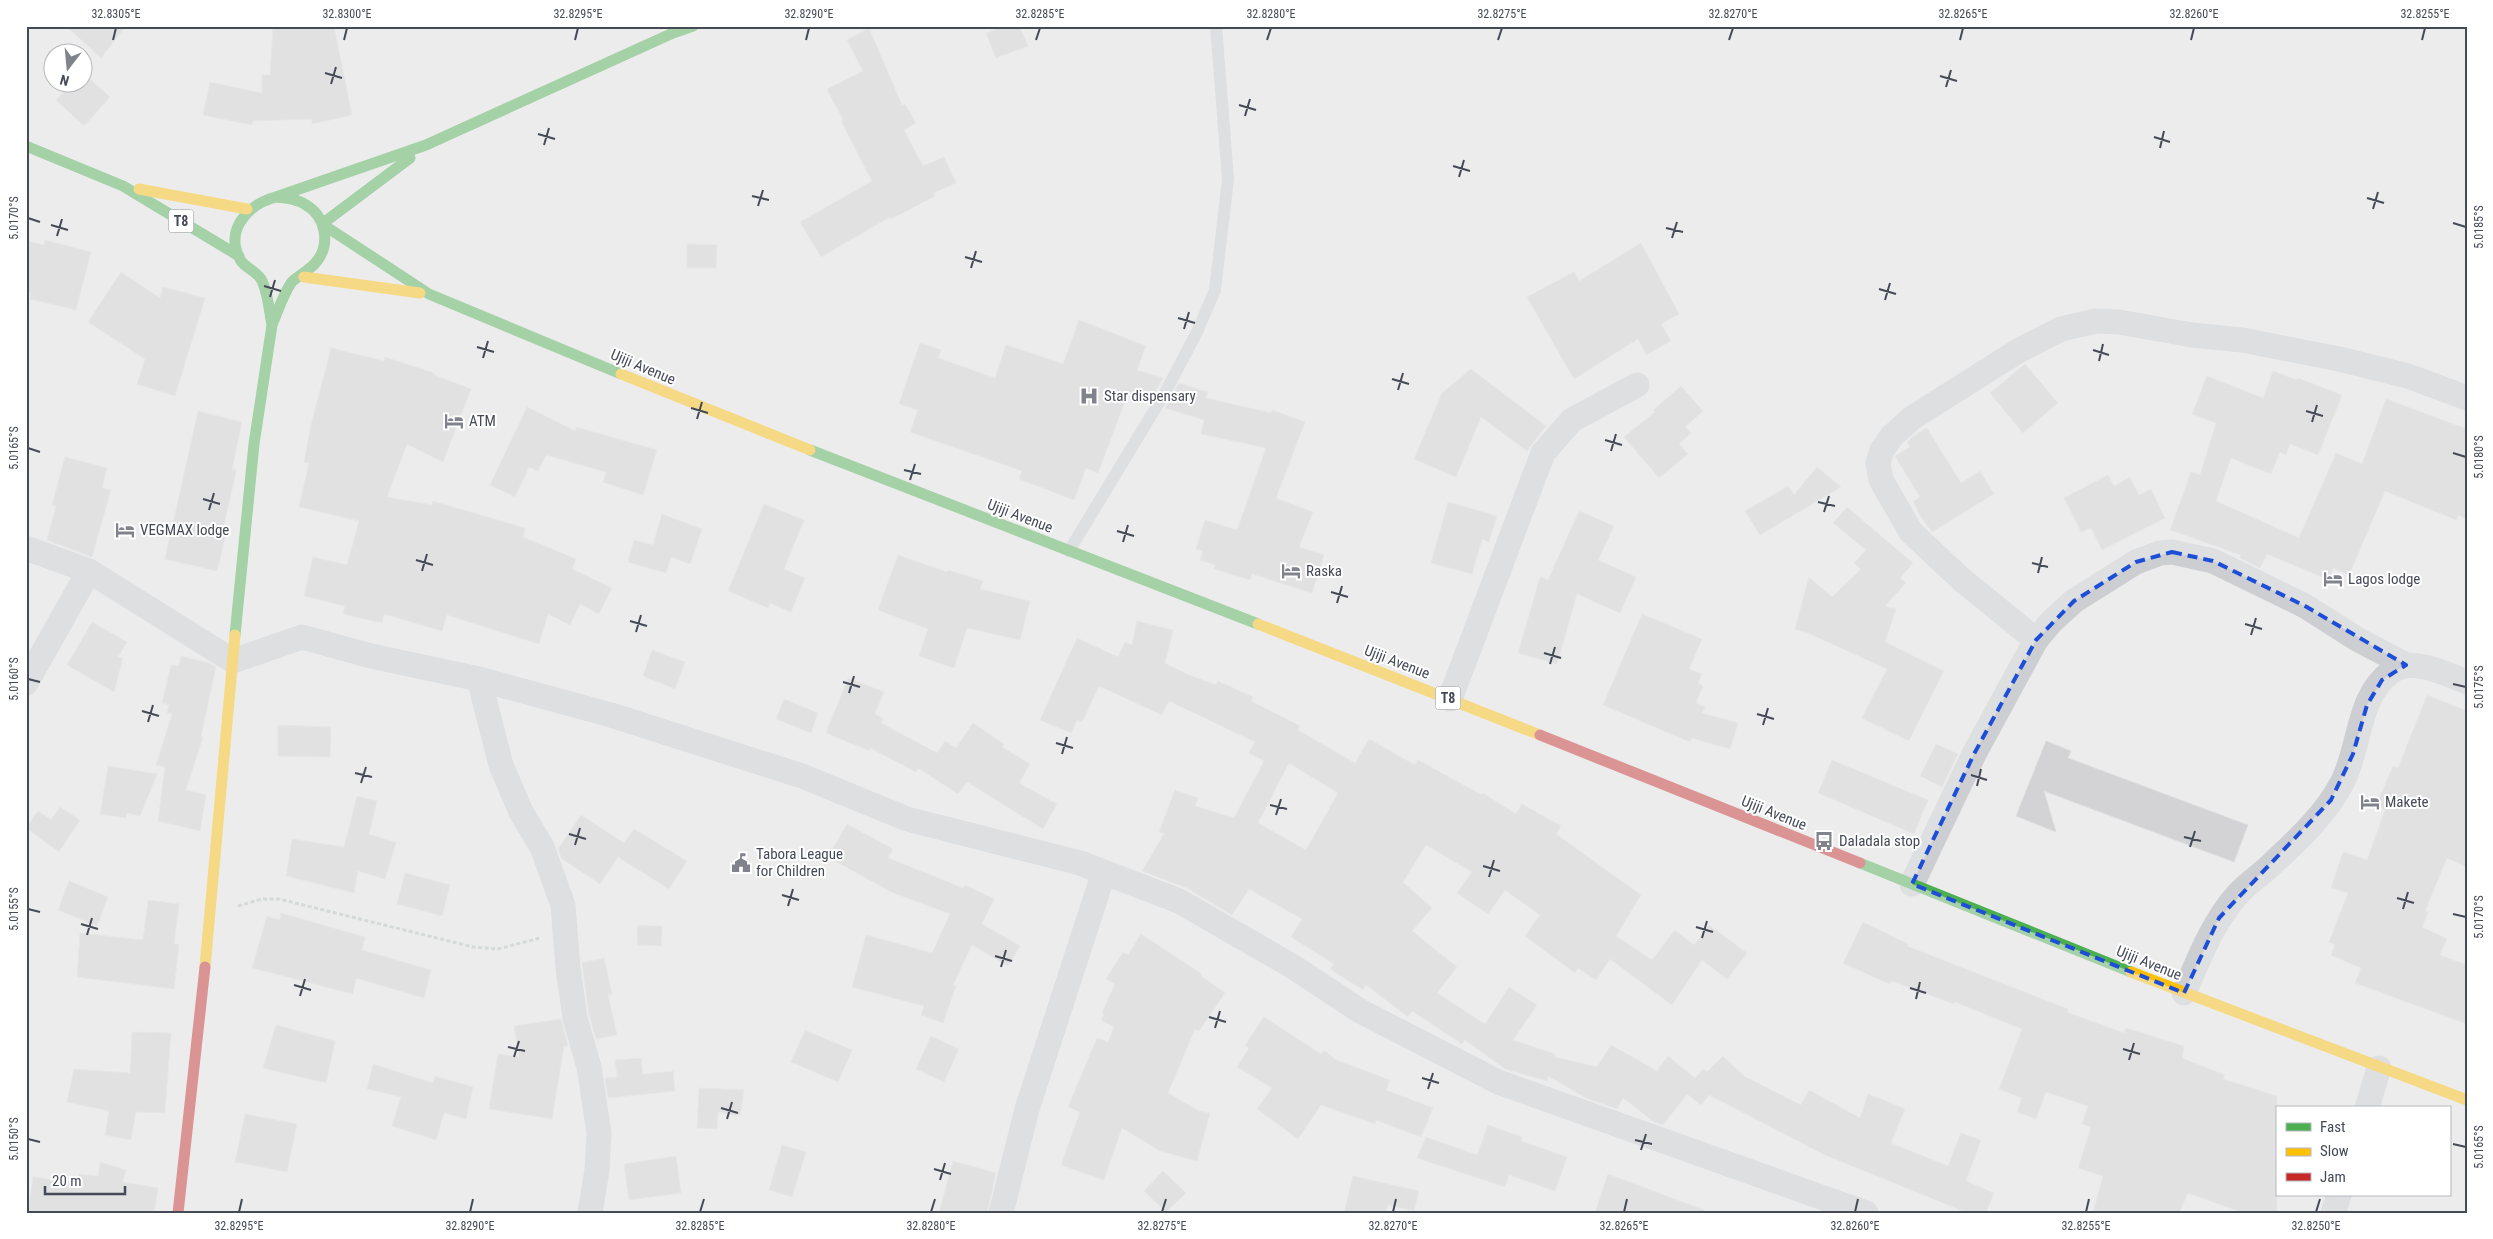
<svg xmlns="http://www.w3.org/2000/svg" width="2493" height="1239" viewBox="0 0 2493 1239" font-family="'Roboto Condensed',sans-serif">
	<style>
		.building { fill: #d3d3d5; stroke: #dededf; fill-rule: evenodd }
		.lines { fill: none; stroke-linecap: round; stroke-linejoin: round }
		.path { stroke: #b8c2c2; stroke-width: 3; stroke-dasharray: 4 2.5; stroke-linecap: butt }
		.lane { stroke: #cdced2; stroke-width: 12 }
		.street { stroke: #cdced2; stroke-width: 25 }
		.fast { stroke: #4caf50; stroke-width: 11 }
		.slow { stroke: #ffc107; stroke-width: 11 }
		.jam { stroke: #c62828; stroke-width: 11 }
		.marked { fill: none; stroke: #1d4ed8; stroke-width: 4; stroke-dasharray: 10 6; stroke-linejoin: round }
		.ticks { fill: none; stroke: #454a57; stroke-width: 2 }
		.labels { text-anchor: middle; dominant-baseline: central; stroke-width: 4; stroke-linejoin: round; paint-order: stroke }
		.shield { fill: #fff; stroke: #7d8089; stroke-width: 1 }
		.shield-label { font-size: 14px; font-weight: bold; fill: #454a57 }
		.street-label { font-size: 15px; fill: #454a57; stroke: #fff }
		.poi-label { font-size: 15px; fill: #454a57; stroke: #fff; text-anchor: start }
		.neatline { fill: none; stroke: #454a57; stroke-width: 2 }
		.ticks-label { font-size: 12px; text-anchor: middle; fill: #454a57 }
	</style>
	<rect width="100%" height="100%" fill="#edecec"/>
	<path class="building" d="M66 26H126L101 58Z
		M273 26H334L352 115 312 124V119L253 121 252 125 203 115 210 82 262 93V75H270Z
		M1004 26H1019L1028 46 996 58 986 33Z
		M869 28 902 105 905 104 916 123 904 130 923 166 944 157 956 183 933 193 935 196 891 219 890 217 821 257 800 222 872 181 841 121 843 120 827 89 863 71 847 40Z
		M82 72 110 97 84 126 56 100 73 82H82Z
		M45 240 91 252 76 310 30 299 31 293 26 292V241L44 245Z
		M1641 243 1679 314 1661 324 1671 341 1646 355 1638 339 1574 379 1527 297 1574 272 1579 281Z
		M687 244 717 245 716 268H687Z
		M121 272 160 298 163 287 205 298 175 396 137 384 145 359 88 322Z
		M1079 320 1146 346 1137 370 1163 378 1149 403 1127 396 1098 473 1086 468 1074 500 1019 479 1022 471 910 432 918 410 899 404 920 343 941 350 938 358 995 378 1006 345 1063 364Z
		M331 348 384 361 385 357 434 373V375L471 389 443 462 407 444 387 497 432 505 433 501 525 528 523 537 576 559 572 569 612 588 599 614 580 604 570 625 548 614 539 644 447 615 442 631 384 614 382 623 343 614 345 606 304 596 313 557 347 565 359 521 299 507 309 463 304 462 311 425Z
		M2025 364 2058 403 2023 433 1990 393Z
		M1471 369 1546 426 1527 451 1481 417 1456 477 1414 459 1442 393Z
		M2273 371 2297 380 2298 378 2342 395 2318 455 2290 444 2286 455 2280 452 2271 474 2231 458 2216 501 2299 538 2336 453 2362 464 2386 399 2467 429V519L2458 515 2456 520 2385 491 2349 575 2333 568 2329 580 2267 554 2260 568 2240 558 2241 555 2170 530 2191 472 2200 475 2216 423 2192 414 2207 376 2263 398Z
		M1179 383 1208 392 1206 398 1271 413 1272 410 1305 422 1276 498 1313 512 1299 547 1324 555 1312 593 1252 574 1250 580 1214 569 1215 565 1200 560 1203 551 1196 549 1205 520 1237 530 1266 448 1201 434 1204 420 1165 408Z
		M1681 386 1703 411 1685 427 1691 433 1679 444 1688 454 1659 478 1624 437 1655 412 1653 410Z
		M527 407 575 431 576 427 657 450 643 495 603 482 606 472 546 455 538 471 529 467 515 497 490 485Z
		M198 411 242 422 232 469 236 470 234 481 222 533 226 534 217 571 165 559Z
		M1927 428 1961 483 1980 471 1994 494 1932 532 1917 511 1918 510 1913 502 1920 497 1895 456 1910 447 1907 442 1912 437Z
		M65 457 107 468 102 488 111 490 92 557 47 540 56 506 52 505Z
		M1817 467 1841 487 1760 535 1745 511 1788 486 1794 495Z
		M2108 475 2114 486 2130 477 2139 495 2151 489 2165 518 2102 550 2091 528 2081 532 2064 498Z
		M1448 502 1497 516 1489 542 1482 539 1472 574 1431 563Z
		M764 504 804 520 784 569 805 578 791 612 770 603 768 608 728 591Z
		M1847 507 1913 563 1900 578 1906 583 1885 606 1896 609 1885 642 1944 671 1909 741 1862 718 1887 669 1808 633 1795 629 1809 577 1832 597 1861 569 1854 563 1866 550 1833 523Z
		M1579 511 1614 526 1598 560 1636 577 1620 613 1577 594 1557 664 1518 653 1540 577 1548 580Z
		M662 514 702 529 690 564 671 557 666 573 628 562 634 540 653 545Z
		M898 555 947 572 948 570 983 581 980 589 1030 601 1020 640 967 628 954 668 919 656 928 629 878 610Z
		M1642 614 1702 639 1689 669 1702 674 1698 683 1703 686 1696 703 1705 707 1702 713 1738 723 1730 749 1692 738 1690 742 1603 705Z
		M1137 621 1173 630 1165 663 1189 675 1216 685 1218 681 1253 697 1251 701 1300 726 1298 730 1355 763 1369 739 1415 765 1418 760 1482 795 1483 793 1516 814 1522 804 1561 826 1556 834 1641 895 1616 936 1652 960 1675 930 1694 945 1709 925 1747 953 1727 979 1702 960 1672 1005 1610 959 1596 980 1578 968 1575 973 1525 936 1540 915 1505 890 1488 914 1457 893 1472 872 1426 845 1403 882 1432 908 1412 931 1457 967 1437 993 1485 1024 1509 987 1537 1005 1513 1040 1555 1054V1057L1597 1067 1611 1045 1657 1071 1668 1056 1695 1078 1703 1069 1707 1072 1723 1056 1744 1076 1801 1105 1809 1090 1860 1118 1868 1094 1884 1100 1905 1109 1891 1143 1948 1166 1961 1133 1981 1140 1966 1181 1994 1193 1986 1213H1968L1825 1155 1709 1095 1701 1105 1687 1094 1663 1125 1654 1122 1623 1098 1617 1109 1586 1098 1548 1076 1547 1081 1505 1069 1465 1040 1462 1044 1412 1011 1408 1017 1366 985 1363 990 1330 969 1334 964 1291 937 1302 919 1249 889 1232 915 1187 888 1142 871 1164 834 1159 832 1175 790 1198 798 1195 806 1234 818 1264 761 1249 753 1255 742 1169 701 1162 715 1099 686 1082 722 1077 720 1071 733 1040 720 1077 638 1118 657 1125 642 1132 645ZM1289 763 1338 793 1306 850 1258 823Z
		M92 622 127 642 118 657 123 658 114 692 67 665Z
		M652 650 685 662 675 689 643 676Z
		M181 656 209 663 216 667 201 736 203 737 186 790 206 795 200 831 158 821 165 767 156 765 172 714 167 713 169 705 162 703 171 665 179 666Z
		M848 678 884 692 875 714 883 718 881 723 937 753 945 741 956 748 973 723 1004 744 1002 747 1030 764 1019 783 1057 804 1043 829 967 782 958 794 918 768 916 772 870 748V751L826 733Z
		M2427 695 2467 711V867L2447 858 2425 911 2428 912 2422 927 2447 939 2440 955 2467 965V1024L2355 983 2361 968 2331 955 2335 945 2329 942 2348 893 2331 888 2343 852 2367 860 2385 810 2376 806 2393 766 2398 768Z
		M784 699 818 713 811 733 776 719Z
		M278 725 331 727 330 757 278 756Z
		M2046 741 2071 751 2068 758 2248 825 2234 862 2044 791 2056 832 2016 816Z
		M1936 744 1958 754 1942 787 1920 776Z
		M1832 760 1928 800 1914 834 1818 793Z
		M108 766 157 774 140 816 127 813 126 818 100 814Z
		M357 796 377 801 369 834 396 843 385 879 358 871 354 893 286 876 292 839 344 847Z
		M60 807 80 820 59 852 26 828 38 811 51 820Z
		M581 815 624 843 634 829 687 861 669 889 618 857 600 884 562 859 558 849Z
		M847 824 893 849 888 858 963 888 965 885 994 899 982 924 1020 946 1008 966 972 945 953 985 956 986 943 1023 921 1015 924 1006 852 987 866 935 932 953 950 914 891 892 828 857Z
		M405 873 450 885 442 916 397 904Z
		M69 881 108 897 97 926 58 910Z
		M148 900 179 904 174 944H179L174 989 77 977 80 933 143 940Z
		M281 913 365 937 362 950 431 970 424 998 356 978 353 994 252 968 267 916 280 920Z
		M1863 922 1908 944 1907 946 2068 1009 2067 1012 2124 1033 2126 1028 2184 1046 2182 1058 2225 1075 2223 1079 2277 1096V1213H2244L2188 1193 2179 1213H2093L2103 1176 2078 1168 2091 1127 2082 1124 2088 1106 2046 1092 2036 1119 2017 1112 2022 1098 1999 1089 2022 1029 1955 1002 1954 1004 1891 981 1889 984 1843 963Z
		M638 925 662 926 661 946 637 945Z
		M1141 934 1202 974 1201 976 1225 993 1199 1031 1195 1029 1168 1093 1199 1111 1210 1113 1197 1161 1160 1151 1122 1128 1104 1180 1061 1165 1080 1112 1068 1107 1097 1038 1108 1042 1114 1027 1101 1020 1104 1014 1102 1013 1115 984 1106 979 1123 952 1128 955Z
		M604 958 612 994 608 995 617 1035 596 1039 589 1015 582 963Z
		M1264 1017 1321 1054 1324 1050 1336 1060 1390 1080 1386 1090 1433 1108 1421 1137 1376 1120 1375 1124 1321 1105 1298 1139 1257 1109 1272 1088 1237 1067 1249 1048 1245 1045Z
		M561 1019 568 1046H564L552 1119 489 1109 498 1054 519 1057 514 1026Z
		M276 1025 335 1041 326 1083 263 1068Z
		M805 1030 852 1050 838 1082 791 1062Z
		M132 1032 171 1033 165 1113 136 1112 131 1140 105 1135 109 1111 67 1102 74 1069 130 1073Z
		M931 1036 959 1049 944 1082 916 1069Z
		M641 1058 643 1074 673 1071 675 1091 608 1098 605 1078 617 1077 615 1060Z
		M373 1064 433 1083 435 1076 473 1087 466 1119 444 1113 436 1140 392 1126 401 1097 367 1089Z
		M699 1088 744 1090 740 1116 718 1112 717 1129 697 1128Z
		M245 1114 297 1124 287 1172 235 1162Z
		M1488 1125 1522 1137 1521 1141 1567 1157 1555 1191 1509 1175 1505 1187 1417 1158 1426 1137 1477 1155Z
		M782 1145 806 1152 792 1197 769 1190Z
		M676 1156 681 1193 629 1200 624 1164Z
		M953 1161 996 1173 987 1213H939Z
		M100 1162 126 1170 123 1182 158 1188 154 1213H28L33 1177 79 1183V1174L98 1176Z
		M1163 1171 1186 1193 1166 1212 1144 1191Z
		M1608 1174 1704 1210V1213H1595Z
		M1353 1176 1419 1191 1414 1211 1388 1205 1386 1213H1344Z"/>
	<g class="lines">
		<path class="path" d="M238 906 262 899H279L473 947 498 949 540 938"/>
		<path class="lane" d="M1069 551 1166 391 1197 332 1215 290 1228 179 1216 26"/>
		<path class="street" d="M26 548 89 571 233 661 302 637 371 656 479 679 611 715 802 776 907 819 1080 863 1179 901 1292 966 1360 1011 1498 1082 1866 1213
			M2036 640 1961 579 1911 532 1881 480 1878 463 1882 450 1892 436 1912 418 2018 351 2061 329 2096 321 2119 322 2192 335 2242 340 2339 359 2408 376 2467 398
			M479 679 501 765 521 812 542 847 563 905 568 968 575 1018 589 1067 599 1133 597 1170 590 1213
			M26 683 89 571
			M1450 699 1543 453 1572 420 1637 385
			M1912 884 1974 754 2036 640 2051 622 2074 601 2136 562 2160 553 2172 552 2213 561 2305 606 2357 639 2406 665
			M2184 993C2199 959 2212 923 2238 894 2248 883 2261 875 2272 864 2298 840 2327 813 2343 781 2360 747 2358 695 2391 672 2413 656 2445 674 2467 682
			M2367 1108 2379 1068
			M1001 1213 1027 1109 1104 872
			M2333 1213 2339 1195"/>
		<path class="fast" d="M26 146 123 186 239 256
			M276 197 426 145 673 33 693 26
			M276 197C286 198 297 199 306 205 325 216 331 243 317 261 310 271 295 277 291 283 283 295 278 311 272 325 269 311 268 291 261 279 257 272 246 268 241 261 223 231 248 204 276 197Z
			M322 224 410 158
			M322 224 429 294 621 374
			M810 450 1258 624
			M235 635 254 444 272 325
			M1860 863 2131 972"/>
		<path class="slow" d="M139 189 247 209
			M304 277 420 293
			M621 374 810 450
			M1258 624 1540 735
			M205 967 235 635
			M2131 972 2467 1100"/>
		<path class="jam" d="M1540 735 1860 863
			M178 1213 205 967"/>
	</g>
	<path d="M0 0H2493V1239H0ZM2172 552 2213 561 2305 606 2406 665 2382 680 2367 705 2353 754 2331 800 2219 918 2184 993 1912 884 1974 754 2036 640 2074 601 2136 562Z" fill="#edecec" fill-opacity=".55" fill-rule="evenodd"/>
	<path class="marked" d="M2172 552 2213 561 2305 606 2406 665 2382 680 2367 705 2353 754 2331 800 2219 918 2184 993 1912 884 1974 754 2036 640 2074 601 2136 562Z"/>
	<path class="ticks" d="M113 40 116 28M344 40 347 28M575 40 578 28M806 40 809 28M1036 40 1040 28M1267 40 1271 28M1498 40 1502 28M1729 40 1733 28M1960 40 1963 28M2191 40 2194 28M2422 40 2425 28M325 73 342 78M1940 76 1957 81M331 84 336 67M1946 87 1951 70M1239 105 1256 110M1245 116 1250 99M538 134 555 139M2154 137 2170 142M544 145 549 128M2160 148 2164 131M1453 166 1470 171M1459 177 1464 160M752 196 769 200M2367 198 2384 203M758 206 763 190M2373 209 2378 192M28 218 40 222M2453 223 2466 227M51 225 68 230M1666 228 1683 232M57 236 62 219M1672 238 1677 222M965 257 982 262M971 268 976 251M264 286 281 291M1879 289 1896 294M270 297 275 280M1885 300 1890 283M1178 318 1195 323M1184 329 1189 312M477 347 494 352M2093 350 2109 355M483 358 488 341M2099 361 2103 344M1392 379 1409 384M1398 390 1403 373M691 408 708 413M2306 411 2323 416M697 419 702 402M2312 422 2317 405M1605 440 1622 445M28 448 40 452M1611 451 1616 434M2453 453 2466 457M904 470 921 474M910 480 915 464M203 499 220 504M1818 502 1835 506M209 510 214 493M1824 512 1829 496M1117 531 1134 536M1123 542 1128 525M416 560 433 565M2032 563 2048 567M422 571 427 554M2038 573 2042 557M1331 592 1348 597M1337 603 1342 586M630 621 647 626M2245 624 2262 629M636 632 641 615M2251 635 2256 618M1544 653 1561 658M1550 664 1555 647M28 679 40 682M843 682 860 687M2453 684 2466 687M849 693 854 676M142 711 159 716M1757 714 1774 719M148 722 153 705M1763 725 1768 708M1056 743 1073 748M1062 754 1067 737M355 773 372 777M1971 775 1987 780M361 783 366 767M1977 786 1981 769M1270 805 1287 809M1276 815 1281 799M569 834 586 839M2184 837 2201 841M575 845 580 828M2190 847 2195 831M1483 866 1500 871M1489 877 1494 860M782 895 799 900M2397 898 2414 903M788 906 793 889M28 909 40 912M2403 909 2408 892M2453 914 2466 917M81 924 98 929M1696 927 1713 932M87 935 92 918M1702 938 1707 921M995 956 1012 961M1001 967 1006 950M294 985 311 990M1910 988 1926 993M300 996 305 979M1916 999 1920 982M1209 1017 1226 1022M1215 1028 1220 1011M508 1047 525 1051M2123 1049 2140 1054M514 1057 519 1041M2129 1060 2134 1043M1422 1078 1439 1083M1428 1089 1433 1073M721 1108 738 1113M727 1119 732 1102M28 1139 40 1142M1635 1140 1652 1144M2453 1144 2466 1147M1641 1150 1646 1134M934 1169 951 1174M940 1180 945 1163M239 1212 242 1199M470 1212 473 1199M700 1212 704 1199M931 1212 935 1199M1162 1212 1166 1199M1393 1212 1396 1199M1624 1212 1627 1199M1855 1212 1858 1199M2086 1212 2089 1199M2316 1212 2320 1199"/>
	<defs>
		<g id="hospital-bare" transform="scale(1.5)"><path d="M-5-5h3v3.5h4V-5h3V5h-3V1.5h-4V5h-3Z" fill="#80838b" stroke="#fff" stroke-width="2.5" paint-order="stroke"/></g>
		<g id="hotel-bare" transform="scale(1.5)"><path d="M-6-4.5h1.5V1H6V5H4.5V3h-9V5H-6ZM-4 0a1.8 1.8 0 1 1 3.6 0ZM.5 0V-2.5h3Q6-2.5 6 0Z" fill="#80838b" stroke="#fff" stroke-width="2.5" paint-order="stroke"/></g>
		<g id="bus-bare" transform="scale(1.5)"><path d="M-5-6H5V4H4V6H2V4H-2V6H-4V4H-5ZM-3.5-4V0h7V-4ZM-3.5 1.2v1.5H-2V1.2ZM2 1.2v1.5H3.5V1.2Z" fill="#80838b" stroke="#fff" stroke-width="2.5" paint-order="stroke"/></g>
		<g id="civic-bare" transform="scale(1.5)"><path d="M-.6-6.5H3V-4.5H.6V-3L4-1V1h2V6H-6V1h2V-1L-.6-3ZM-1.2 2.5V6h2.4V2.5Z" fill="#80838b" stroke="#fff" stroke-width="2.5" paint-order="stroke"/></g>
	</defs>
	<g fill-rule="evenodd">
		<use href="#hospital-bare" x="1089" y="396"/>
		<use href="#hotel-bare" x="454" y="421"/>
		<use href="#hotel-bare" x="125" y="530"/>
		<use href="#hotel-bare" x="1291" y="571"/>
		<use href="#hotel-bare" x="2333" y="579"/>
		<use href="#hotel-bare" x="2370" y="802"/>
		<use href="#bus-bare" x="1824" y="841"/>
		<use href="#civic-bare" x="741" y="863"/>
	</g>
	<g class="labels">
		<g class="shield">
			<rect x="168.5" y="209.5" width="25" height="23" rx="4"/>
			<rect x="1435.5" y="686.5" width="25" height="23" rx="4"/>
		</g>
		<g class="shield-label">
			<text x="181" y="221">T8</text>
			<text x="1448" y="698">T8</text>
		</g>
		<g class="street-label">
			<text transform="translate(643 367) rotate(23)">Ujiji Avenue</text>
			<text transform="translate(1020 516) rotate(21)">Ujiji Avenue</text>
			<text transform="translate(1397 662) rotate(21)">Ujiji Avenue</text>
			<text transform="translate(1774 813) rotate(22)">Ujiji Avenue</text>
			<text transform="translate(2149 963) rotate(22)">Ujiji Avenue</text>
		</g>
		<g class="poi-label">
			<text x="1104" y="396">Star dispensary</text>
			<text x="469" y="421">ATM</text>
			<text x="140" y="530">VEGMAX lodge</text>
			<text x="1306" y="571">Raska</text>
			<text x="2348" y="579">Lagos lodge</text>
			<text x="2385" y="802">Makete</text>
			<text x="1839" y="841">Daladala stop</text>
			<text x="756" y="854">Tabora League<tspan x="756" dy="17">for Children</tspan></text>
		</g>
	</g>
	<rect width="2493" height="1239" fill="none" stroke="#ffffff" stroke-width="55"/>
	<rect x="2276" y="1106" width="175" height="90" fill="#ffffff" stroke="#b5b7bc"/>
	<rect x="2286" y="1123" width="25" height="8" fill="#4caf50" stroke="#b5b7bc"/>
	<text x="2320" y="1132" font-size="15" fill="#454a57">Fast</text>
	<rect x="2286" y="1148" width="25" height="8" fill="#ffc107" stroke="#b5b7bc"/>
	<text x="2320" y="1156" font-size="15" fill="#454a57">Slow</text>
	<rect x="2286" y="1173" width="25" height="8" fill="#c62828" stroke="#b5b7bc"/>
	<text x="2320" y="1182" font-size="15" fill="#454a57">Jam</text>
	<g transform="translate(68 68) rotate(196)"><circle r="24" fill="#ffffff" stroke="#b5b7bc"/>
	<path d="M0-4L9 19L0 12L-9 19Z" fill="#80838b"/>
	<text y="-8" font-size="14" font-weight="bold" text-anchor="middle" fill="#454a57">N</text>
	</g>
	<path d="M45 1186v8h80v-8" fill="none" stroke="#454a57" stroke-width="2.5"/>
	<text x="52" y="1186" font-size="15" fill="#454a57" stroke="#ffffff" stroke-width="4" paint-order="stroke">20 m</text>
	<rect x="28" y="28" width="2438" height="1184" class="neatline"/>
	<g class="ticks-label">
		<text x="116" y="18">32.8305°E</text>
		<text x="347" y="18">32.8300°E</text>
		<text x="578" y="18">32.8295°E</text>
		<text x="809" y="18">32.8290°E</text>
		<text x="1040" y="18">32.8285°E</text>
		<text x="1271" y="18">32.8280°E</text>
		<text x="1502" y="18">32.8275°E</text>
		<text x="1733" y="18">32.8270°E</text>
		<text x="1963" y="18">32.8265°E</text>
		<text x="2194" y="18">32.8260°E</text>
		<text x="2425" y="18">32.8255°E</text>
		<text transform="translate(14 218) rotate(-90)" y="4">5.0170°S</text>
		<text transform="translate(2479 227) rotate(-90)" y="4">5.0185°S</text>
		<text transform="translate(14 448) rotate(-90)" y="4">5.0165°S</text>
		<text transform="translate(2479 457) rotate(-90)" y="4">5.0180°S</text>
		<text transform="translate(14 679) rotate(-90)" y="4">5.0160°S</text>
		<text transform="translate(2479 687) rotate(-90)" y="4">5.0175°S</text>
		<text transform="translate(14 909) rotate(-90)" y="4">5.0155°S</text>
		<text transform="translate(2479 917) rotate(-90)" y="4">5.0170°S</text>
		<text transform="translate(14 1139) rotate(-90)" y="4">5.0150°S</text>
		<text transform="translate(2479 1147) rotate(-90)" y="4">5.0165°S</text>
		<text x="239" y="1230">32.8295°E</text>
		<text x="470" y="1230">32.8290°E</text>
		<text x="700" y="1230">32.8285°E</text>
		<text x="931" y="1230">32.8280°E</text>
		<text x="1162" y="1230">32.8275°E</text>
		<text x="1393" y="1230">32.8270°E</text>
		<text x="1624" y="1230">32.8265°E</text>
		<text x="1855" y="1230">32.8260°E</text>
		<text x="2086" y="1230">32.8255°E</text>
		<text x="2316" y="1230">32.8250°E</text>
	</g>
</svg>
